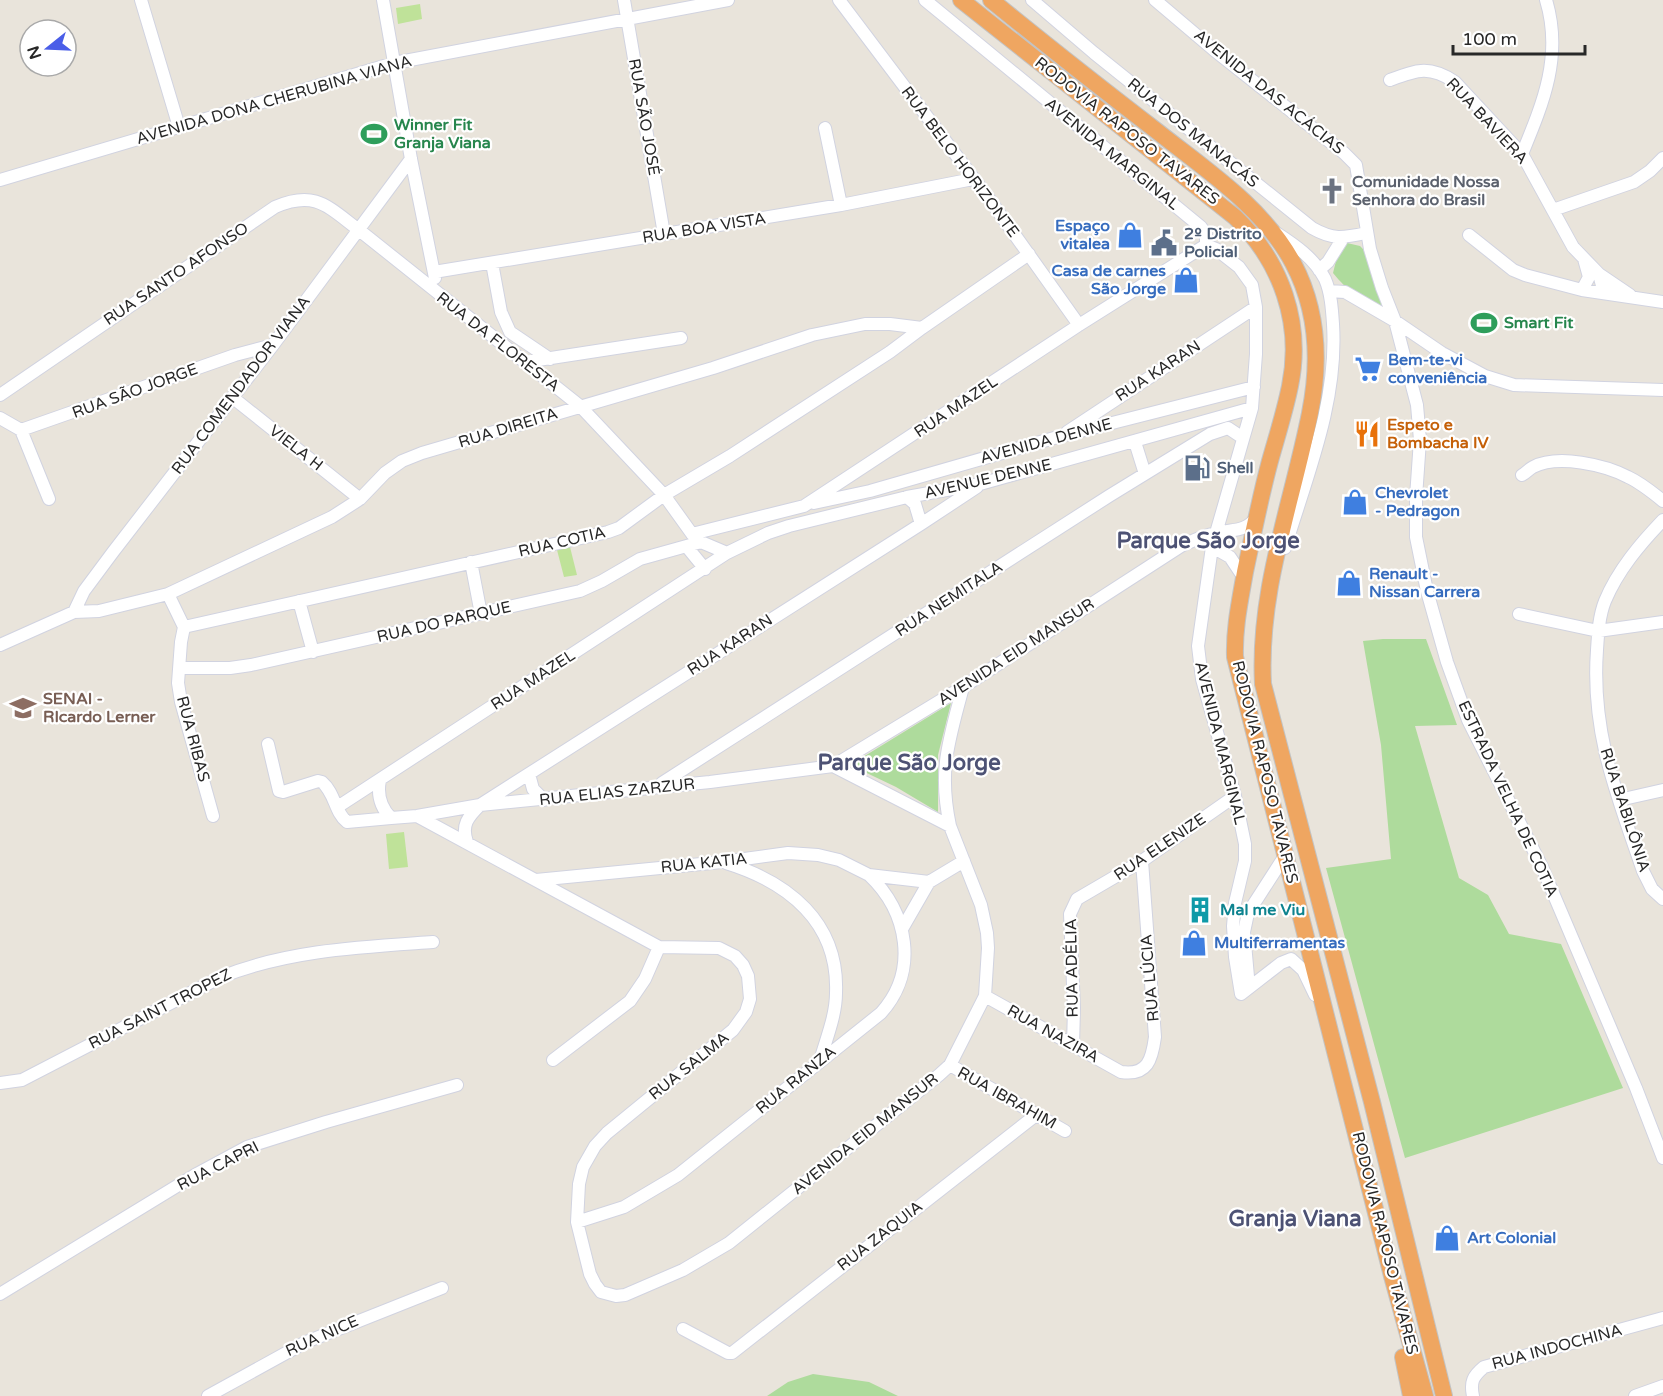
<svg xmlns="http://www.w3.org/2000/svg" width="1663" height="1396" viewBox="0 0 1663 1396" font-family="'Varela Round',sans-serif">
	<style>
		.green { fill: #aedb9c }
		.pitch { fill: #bfe299 }
		.lines { fill: none; stroke-linecap: round; stroke-linejoin: round }
		.minor-casing { stroke: #d1d3e0; stroke-width: 14 }
		.highway-casing { stroke: #c3c3c3; stroke-width: 18 }
		.minor { stroke: #fff; stroke-width: 12 }
		.highway { stroke: #efa661; stroke-width: 16 }
		.labels { text-anchor: middle; dominant-baseline: central; stroke-width: 4.5; stroke-linejoin: round; paint-order: stroke }
		.street-label { font-size: 16px; fill: #282828; stroke: #fff }
		.leisure-label { font-size: 16px; font-weight: bold; fill: #27864d; stroke: #fff; text-anchor: start }
		.worship-label { font-size: 16px; font-weight: bold; fill: #5b616d; stroke: #fff; text-anchor: start }
		.shop-label { font-size: 16px; font-weight: bold; fill: #366cbe; stroke: #fff; text-anchor: start }
		.service-label { font-size: 16px; font-weight: bold; fill: #4e5e75; stroke: #fff; text-anchor: start }
		.food-label { font-size: 16px; font-weight: bold; fill: #c56008; stroke: #fff; text-anchor: start }
		.education-label { font-size: 16px; font-weight: bold; fill: #785e54; stroke: #fff; text-anchor: start }
		.culture-label { font-size: 16px; font-weight: bold; fill: #0d838f; stroke: #fff; text-anchor: start }
		.district-label { font-size: 22px; font-weight: bold; fill: #4d5274; stroke: #fff }
	</style>
	<rect width="100%" height="100%" fill="#e9e4db"/>
	<path class="green" d="M1347 243 1360 246 1366 252 1389 310C1368 309 1346 289 1333 273L1336 261Z
		M1383 639H1426L1457 725 1415 726 1459 878 1488 895 1509 934 1561 944 1623 1088 1405 1158 1326 868 1391 859 1381 745 1363 641Z
		M951 703 938 755V812L896 787 850 765Z
		M813 1374 869 1382 898 1396H767L788 1382Z"/>
	<path class="pitch" d="M420 4 422 19 398 24 396 8Z
		M570 547 577 575 564 577 557 550Z
		M404 832 408 867 389 869 386 834Z"/>
	<g class="lines">
		<g class="minor-casing">
			<path id="minor" d="M141 0 179 127
				M383 0 411 159 435 278
				M624 0 664 234
				M839 0 990 200 1079 325
				M925 0 1201 227 1206 234V245
				M1032 0 1094 53 1312 228C1333 240 1343 238 1366 233
				M1155 0 1214 50 1344 153 1356 165 1370 249 1382 288 1395 321 1417 405 1420 440 1416 497V537L1427 591 1447 662 1468 720 1542 867 1636 1088 1663 1158
				M1390 80C1417 70 1429 65 1455 82L1522 154 1573 247 1599 274 1604 293
				M825 128 841 205
				M1522 154C1543 103 1563 56 1546 0
				M0 180 394 63 728 0
				M1553 210 1634 182 1650 171 1663 158
				M1275 232C1295 245 1314 258 1325 279 1331 293 1332 309 1333 324 1338 402 1307 475 1285 548
				M1469 235 1513 270 1525 275 1582 290 1663 302
				M1206 245 1216 249 1239 267 1252 285 1256 307V354L1252 408 1212 547 1198 646 1202 679 1235 796 1245 844V861L1235 903 1233 926 1235 957 1241 994 1281 963 1291 959 1303 970 1315 995
				M492 263 501 312 510 332 550 359
				M1319 270 1328 262 1343 238
				M434 272 841 205 973 179
				M1599 274 1630 295
				M1582 290 1589 277 1584 259
				M1329 291 1345 292 1395 321 1442 353 1485 376 1514 385 1663 390
				M525 362 681 338
				M0 395 275 207C315 190 327 206 359 230L580 406 664 495 692 534 701 542 727 553
				M232 397 360 499
				M0 418 21 430 235 355 273 345
				M21 430 49 499
				M1067 432 1256 307
				M1135 442 1145 474
				M1522 475C1526 473 1529 469 1533 467 1558 454 1605 465 1628 477 1641 483 1652 492 1663 501
				M907 497 915 504 921 524
				M814 503 870 491 1061 436 1254 387
				M1663 520C1640 544 1618 570 1605 601 1599 616 1598 634 1597 650 1591 733 1617 795 1643 871L1652 889 1663 899
				M692 534 804 506 1079 325 1206 245
				M1207 544 1230 557 1244 578
				M687 547 705 569
				M471 562 481 614
				M168 594 184 627 181 642 178 683 181 702 213 816
				M299 601 313 652
				M74 612 84 591 113 552 273 345 411 159
				M1519 614 1598 631 1663 622
				M184 627 608 532 619 528 664 495 730 456 890 352 922 328
				M0 645 74 612 99 611 168 594 332 517 360 499 385 473 402 461 422 453 713 368 812 335 865 324H890L922 328 1029 254
				M179 668H230L251 665 580 591 602 581 640 559 701 542
				M268 744 279 791 283 792 318 781 322 782C335 793 335 813 347 822L391 818
				M833 766 963 687 1181 546C1192 541 1204 535 1217 533 1233 529 1245 532 1256 518
				M529 774 533 789 544 800
				M380 780C377 795 380 807 391 818L417 816 480 805 710 782 833 766 950 826 981 905 987 933 988 948 985 996 950 1065 939 1075 729 1243 683 1270 625 1295 616 1296 601 1292 595 1284 590 1274 577 1222 579 1184 583 1167 595 1146 607 1133 733 1030 746 1012 750 999 748 976 743 965 735 956 719 948 659 947 417 816
				M662 783 1109 496 1210 434 1228 428 1243 438
				M1619 800 1663 790
				M339 806 727 553 768 533 789 526 907 497 980 484 1252 408
				M950 826C938 769 949 741 963 687
				M467 842C461 825 468 817 480 805L921 524 977 487
				M726 863C788 882 839 922 836 993 836 1016 826 1039 820 1061
				M536 880 722 862 788 853 818 855 839 860 869 875 929 882 964 861
				M902 929 929 882
				M1249 988 1244 932 1248 913 1286 854
				M985 996 1121 1072C1148 1076 1152 1059 1155 1037L1142 861
				M1073 1046 1074 1008 1070 914 1077 899 1142 861 1235 796
				M553 1060 630 1001 645 979 659 947
				M950 1065 1065 1131
				M0 1083 22 1080 221 977C288 950 362 947 433 942
				M577 1222 624 1207 678 1175 881 1013C919 971 908 912 869 875
				M0 1294 195 1175 247 1147 326 1122 457 1085
				M683 1329 728 1353H732L1036 1115
				M208 1396 306 1342 442 1288
				M1473 1396C1470 1382 1473 1376 1484 1367L1663 1318
				M1635 1396 1663 1386"/>
		</g>
		<g class="highway-casing">
			<path id="highway" d="M961 0 1235 217C1281 261 1303 323 1290 386 1285 411 1277 436 1270 461 1260 498 1253 535 1245 572 1240 601 1234 628 1235 657L1392 1276 1425 1396
				M991 0C1046 45 1102 89 1158 132 1206 170 1264 208 1293 263 1318 310 1320 363 1310 413 1292 504 1258 590 1263 684L1372 1102 1444 1396
				M1403 1357 1411 1396"/>
		</g>
		<use href="#minor" class="minor"/>
		<use href="#highway" class="highway"/>
	</g>
	<defs>
		<g id="stadium-bare" transform="scale(2.07)"><path d="M0-5a6.5 5 0 1 0 0 10a6.5 5 0 1 0 0-10ZM-3.5-1.8h7v3.6h-7Z" fill="#2e9e5b" stroke="#fff" stroke-width="2.5" paint-order="stroke"/></g>
		<g id="church-bare" transform="scale(2.07)"><path d="M-1.2-6h2.4v3.5h3.3v2.4h-3.3V6h-2.4V-.1h-3.3v-2.4h3.3Z" fill="#6b7280" stroke="#fff" stroke-width="2.5" paint-order="stroke"/></g>
		<g id="shop-bare" transform="scale(2.07)"><path d="M-5-2.5h2.3a2.7 3.5 0 0 1 5.4 0H5L5.5 6h-11ZM-1.5-2.5h3a1.5 2.3 0 0 0-3 0Z" fill="#3f7fe0" stroke="#fff" stroke-width="2.5" paint-order="stroke"/></g>
		<g id="civic-bare" transform="scale(2.07)"><path d="M-.6-6.5H3V-4.5H.6V-3L4-1V1h2V6H-6V1h2V-1L-.6-3ZM-1.2 2.5V6h2.4V2.5Z" fill="#5c6f8a" stroke="#fff" stroke-width="2.5" paint-order="stroke"/></g>
		<g id="supermarket-bare" transform="scale(2.07)"><path d="M-6-5.5h2.5l.6 2H6L4.5 2H-2.5L-4.4-4H-6ZM-1.5 3.2a1.3 1.3 0 1 0 .1 0ZM3 3.2a1.3 1.3 0 1 0 .1 0Z" fill="#3f7fe0" stroke="#fff" stroke-width="2.5" paint-order="stroke"/></g>
		<g id="restaurant-bare" transform="scale(2.07)"><path d="M-5-6h1v4h1v-4h1v4h1v-4h1v5L-1.5 .5V6h-2V.5L-5-1ZM5-6V6H3V1.5H1.5Q1.5-4 5-6Z" fill="#e8710a" stroke="#fff" stroke-width="2.5" paint-order="stroke"/></g>
		<g id="fuel-bare" transform="scale(2.07)"><path d="M-5.5-6h7V0h2V4h1.3V-2.5L3-4.5l.8-.8L6-3V5H2.5V1h-1V6h-7ZM-4.2-4.7v3.2H.2V-4.7Z" fill="#5c6f8a" stroke="#fff" stroke-width="2.5" paint-order="stroke"/></g>
		<g id="university-bare" transform="scale(2.07)"><path d="M0-5L7-2L0 1L-7-2ZM-4 1L0 2.5L4 1V4Q0 6-4 4Z" fill="#8d6e63" stroke="#fff" stroke-width="2.5" paint-order="stroke"/></g>
		<g id="building-bare" transform="scale(2.07)"><path d="M-4-6H4V6H1V3H-1V6H-4ZM-2.5-4.3h1.7v1.8h-1.7ZM.8-4.3h1.7v1.8H.8ZM-2.5-1h1.7V.8h-1.7ZM.8-1h1.7V.8H.8Z" fill="#0f9aa8" stroke="#fff" stroke-width="2.5" paint-order="stroke"/></g>
	</defs>
	<g fill-rule="evenodd">
		<use href="#stadium-bare" x="374" y="134"/>
		<use href="#church-bare" x="1332" y="191"/>
		<use href="#shop-bare" x="1130" y="235"/>
		<use href="#civic-bare" x="1164" y="243"/>
		<use href="#shop-bare" x="1186" y="280"/>
		<use href="#stadium-bare" x="1484" y="323"/>
		<use href="#supermarket-bare" x="1368" y="369"/>
		<use href="#restaurant-bare" x="1367" y="434"/>
		<use href="#fuel-bare" x="1197" y="468"/>
		<use href="#shop-bare" x="1355" y="502"/>
		<use href="#shop-bare" x="1349" y="583"/>
		<use href="#university-bare" x="23" y="708"/>
		<use href="#building-bare" x="1200" y="910"/>
		<use href="#shop-bare" x="1194" y="943"/>
		<use href="#shop-bare" x="1447" y="1238"/>
	</g>
	<g class="labels">
		<g class="street-label">
			<text transform="translate(1269 92) rotate(39)">AVENIDA DAS ACÁCIAS</text>
			<text transform="translate(274 100) rotate(-16)">AVENIDA DONA CHERUBINA VIANA</text>
			<text transform="translate(644 117) rotate(80)">RUA SÃO JOSÉ</text>
			<text transform="translate(1487 121) rotate(47)">RUA BAVIERA</text>
			<text transform="translate(1127 131) rotate(38)">RODOVIA RAPOSO TAVARES</text>
			<text transform="translate(1193 133) rotate(39)">RUA DOS MANACÁS</text>
			<text transform="translate(1112 154) rotate(39)">AVENIDA MARGINAL</text>
			<text transform="translate(960 162) rotate(53)">RUA BELO HORIZONTE</text>
			<text transform="translate(704 228) rotate(-9)">RUA BOA VISTA</text>
			<text transform="translate(176 274) rotate(-34)">RUA SANTO AFONSO</text>
			<text transform="translate(498 342) rotate(38)">RUA DA FLORESTA</text>
			<text transform="translate(1158 371) rotate(-33)">RUA KARAN</text>
			<text transform="translate(241 385) rotate(-53)">RUA COMENDADOR VIANA</text>
			<text transform="translate(135 391) rotate(-20)">RUA SÃO JORGE</text>
			<text transform="translate(956 407) rotate(-34)">RUA MAZEL</text>
			<text transform="translate(508 428) rotate(-17)">RUA DIREITA</text>
			<text transform="translate(1046 441) rotate(-15)">AVENIDA DENNE</text>
			<text transform="translate(296 448) rotate(38)">VIELA H</text>
			<text transform="translate(988 479) rotate(-13)">AVENUE DENNE</text>
			<text transform="translate(562 542) rotate(-13)">RUA COTIA</text>
			<text transform="translate(949 599) rotate(-33)">RUA NEMITALA</text>
			<text transform="translate(444 622) rotate(-13)">RUA DO PARQUE</text>
			<text transform="translate(730 645) rotate(-33)">RUA KARAN</text>
			<text transform="translate(1016 652) rotate(-33)">AVENIDA EID MANSUR</text>
			<text transform="translate(533 680) rotate(-33)">RUA MAZEL</text>
			<text transform="translate(193 739) rotate(75)">RUA RIBAS</text>
			<text transform="translate(1220 743) rotate(76)">AVENIDA MARGINAL</text>
			<text transform="translate(1265 772) rotate(76)">RODOVIA RAPOSO TAVARES</text>
			<text transform="translate(617 792) rotate(-6)">RUA ELIAS ZARZUR</text>
			<text transform="translate(1508 799) rotate(65)">ESTRADA VELHA DE COTIA</text>
			<text transform="translate(1625 810) rotate(72)">RUA BABILÔNIA</text>
			<text transform="translate(1160 847) rotate(-34)">RUA ELENIZE</text>
			<text transform="translate(704 863) rotate(-6)">RUA KATIA</text>
			<text transform="translate(1072 968) rotate(-91)">RUA ADÉLIA</text>
			<text transform="translate(1150 978) rotate(-95)">RUA LÚCIA</text>
			<text transform="translate(160 1009) rotate(-27)">RUA SAINT TROPEZ</text>
			<text transform="translate(1053 1034) rotate(29)">RUA NAZIRA</text>
			<text transform="translate(689 1066) rotate(-39)">RUA SALMA</text>
			<text transform="translate(796 1080) rotate(-39)">RUA RANZA</text>
			<text transform="translate(1007 1098) rotate(29)">RUA IBRAHIM</text>
			<text transform="translate(865 1134) rotate(-39)">AVENIDA EID MANSUR</text>
			<text transform="translate(218 1166) rotate(-27)">RUA CAPRI</text>
			<text transform="translate(880 1236) rotate(-38)">RUA ZAQUIA</text>
			<text transform="translate(1385 1243) rotate(76)">RODOVIA RAPOSO TAVARES</text>
			<text transform="translate(322 1336) rotate(-24)">RUA NICE</text>
			<text transform="translate(1557 1347) rotate(-15)">RUA INDOCHINA</text>
		</g>
		<g class="leisure-label">
			<text x="394" y="125">Winner Fit<tspan x="394" dy="18">Granja Viana</tspan></text>
			<text x="1504" y="323">Smart Fit</text>
		</g>
		<g class="worship-label">
			<text x="1352" y="182">Comunidade Nossa<tspan x="1352" dy="18">Senhora do Brasil</tspan></text>
		</g>
		<g class="shop-label">
			<text x="1110" y="226" text-anchor="end">Espaço<tspan x="1110" dy="18">vitalea</tspan></text>
			<text x="1166" y="271" text-anchor="end">Casa de carnes<tspan x="1166" dy="18">São Jorge</tspan></text>
			<text x="1388" y="360">Bem-te-vi<tspan x="1388" dy="18">conveniência</tspan></text>
			<text x="1375" y="493">Chevrolet<tspan x="1375" dy="18">- Pedragon</tspan></text>
			<text x="1369" y="574">Renault -<tspan x="1369" dy="18">Nissan Carrera</tspan></text>
			<text x="1214" y="943">Multiferramentas</text>
			<text x="1467" y="1238">Art Colonial</text>
		</g>
		<g class="service-label">
			<text x="1184" y="234">2º Distrito<tspan x="1184" dy="18">Policial</tspan></text>
			<text x="1217" y="468">Shell</text>
		</g>
		<g class="food-label">
			<text x="1387" y="425">Espeto e<tspan x="1387" dy="18">Bombacha IV</tspan></text>
		</g>
		<g class="education-label">
			<text x="43" y="699">SENAI -<tspan x="43" dy="18">RIcardo Lerner</tspan></text>
		</g>
		<g class="culture-label">
			<text x="1220" y="910">Mal me Viu</text>
		</g>
		<g class="district-label">
			<text x="1208" y="541">Parque São Jorge</text>
			<text x="909" y="763">Parque São Jorge</text>
			<text x="1295" y="1219">Granja Viana</text>
		</g>
	</g>
	<g transform="translate(48 48) rotate(252)"><circle r="28" fill="#ffffff" stroke="#a9a9a9" stroke-width="1.5"/>
	<path d="M0-4.5L10 22L0 15L-10 22Z" fill="#4a5ee8"/>
	<text y="-9" font-size="16" font-weight="bold" text-anchor="middle" fill="#282828">N</text>
	</g>
	<path d="M1453 45v9h132v-9" fill="none" stroke="#282828" stroke-width="3"/>
	<text x="1462" y="45" font-size="18" fill="#282828" stroke="#ffffff" stroke-width="4.5" paint-order="stroke">100 m</text>
</svg>
